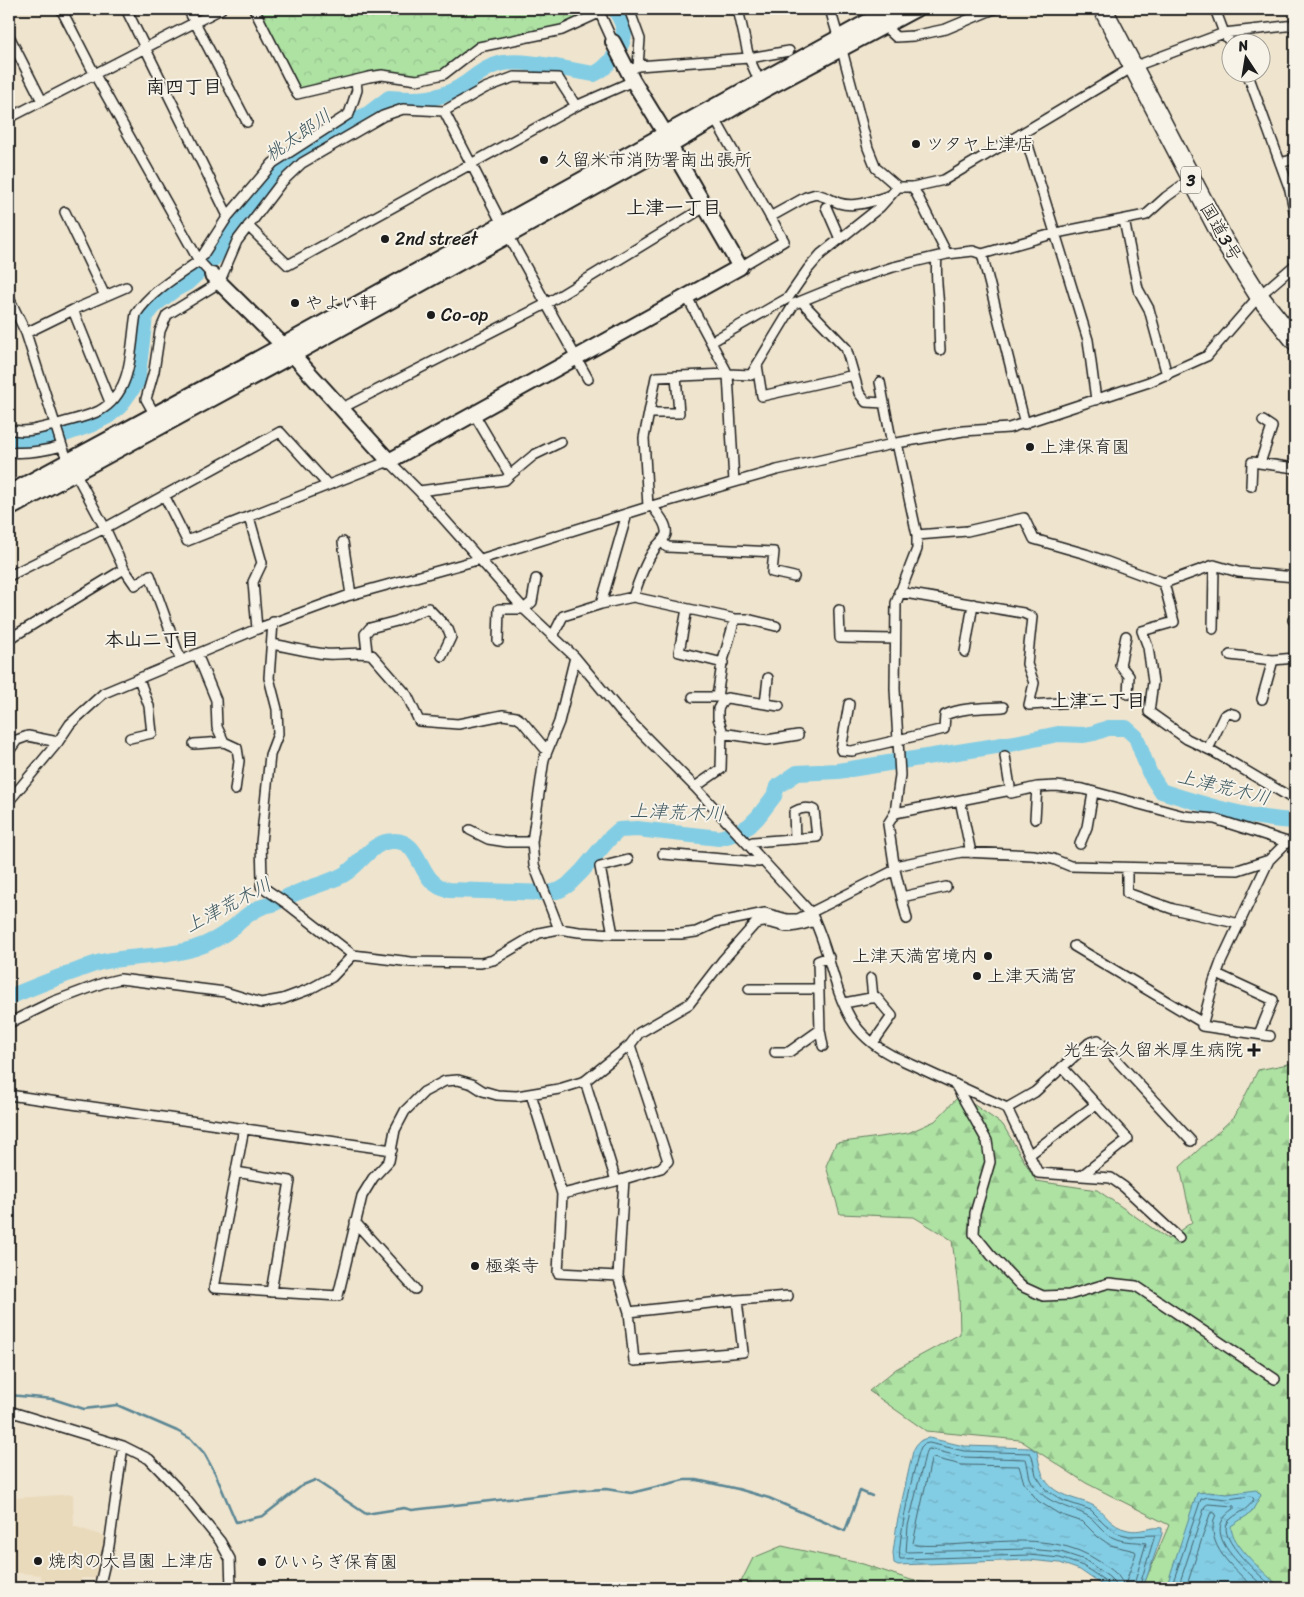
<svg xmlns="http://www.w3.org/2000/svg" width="1304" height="1597" viewBox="0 0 1304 1597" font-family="Sriracha,'Klee One',sans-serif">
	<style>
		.built { fill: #eadabc }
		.forest { fill: url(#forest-firs); stroke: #657f60 }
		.park { fill: url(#park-crowns); stroke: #657f60 }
		.water { fill: url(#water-ripples); stroke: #5a8694 }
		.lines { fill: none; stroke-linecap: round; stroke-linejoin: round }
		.shore { stroke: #45636c; stroke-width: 1 }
		.stream { stroke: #5a8694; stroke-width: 2.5 }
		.river { stroke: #83cde4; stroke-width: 16 }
		.street-casing { stroke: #1c1c1c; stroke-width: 12 }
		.secondary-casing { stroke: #1c1c1c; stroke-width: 18 }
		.highway-casing { stroke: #1c1c1c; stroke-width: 21 }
		.street { stroke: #f7f3e8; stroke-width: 9 }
		.secondary { stroke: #f7f3e8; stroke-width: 14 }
		.highway { stroke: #f7f3e8; stroke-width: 18 }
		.poi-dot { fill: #1c1c1c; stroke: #f7f3e8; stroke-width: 2 }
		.labels { text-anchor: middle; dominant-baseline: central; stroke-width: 4; stroke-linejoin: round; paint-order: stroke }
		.shield { fill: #f7f3e8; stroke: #5e5c59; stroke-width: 1 }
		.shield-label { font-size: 16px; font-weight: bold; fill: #1c1c1c }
		.poi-label { font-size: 18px; fill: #1c1c1c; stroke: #f7f3e8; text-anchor: start }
		.street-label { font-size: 18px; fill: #1c1c1c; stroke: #f7f3e8 }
		.neighbourhood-label { font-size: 19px; font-weight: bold; fill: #1c1c1c; stroke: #f7f3e8 }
		.water-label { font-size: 19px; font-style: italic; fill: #405a62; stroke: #f7f3e8 }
	</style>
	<defs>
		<pattern id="forest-firs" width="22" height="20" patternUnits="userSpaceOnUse" patternTransform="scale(1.25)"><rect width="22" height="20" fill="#aee2a3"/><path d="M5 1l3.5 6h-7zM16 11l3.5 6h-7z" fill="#95c18c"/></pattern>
		<pattern id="park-crowns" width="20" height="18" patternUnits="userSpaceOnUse" patternTransform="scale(1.25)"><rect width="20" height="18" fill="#aee2a3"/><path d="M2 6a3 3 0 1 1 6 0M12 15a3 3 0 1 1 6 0" fill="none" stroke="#95c18c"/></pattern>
		<pattern id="water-ripples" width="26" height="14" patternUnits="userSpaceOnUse" patternTransform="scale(1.25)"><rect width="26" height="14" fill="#83cde4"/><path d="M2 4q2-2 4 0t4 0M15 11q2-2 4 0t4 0" fill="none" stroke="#71afc3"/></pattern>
	</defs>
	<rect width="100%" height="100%" fill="#efe4ce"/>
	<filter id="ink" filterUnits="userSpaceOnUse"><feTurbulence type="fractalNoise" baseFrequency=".02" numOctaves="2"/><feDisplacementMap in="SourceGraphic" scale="10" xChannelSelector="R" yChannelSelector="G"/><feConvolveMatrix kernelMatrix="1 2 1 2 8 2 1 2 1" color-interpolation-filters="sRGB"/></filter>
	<g filter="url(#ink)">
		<path class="built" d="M9 1472 16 1498 73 1494 74 1526 110 1538 100 1578H81V1588H41V1575L9 1572Z"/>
		<path class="forest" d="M1295 1054V1588H1142L1169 1525 1086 1483 1020 1440 926 1431 869 1391 896 1369 960 1334 959 1294 952 1240 914 1217 840 1214 826 1166 836 1143 908 1133 935 1121 960 1095 1003 1125 1036 1181 1097 1190 1168 1239 1192 1222 1180 1167 1235 1116 1258 1070 1293 1063Z
			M782 1546 863 1564 911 1580 954 1588H738L753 1558Z"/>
		<path class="park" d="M254 9H598L562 30 479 47 444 74 417 80 382 75 297 94Z"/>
		<path class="water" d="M929 1438 964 1446 1031 1448 1037 1452C1042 1480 1047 1490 1075 1499 1081 1501 1089 1503 1094 1506 1107 1514 1109 1526 1128 1530 1139 1533 1152 1526 1162 1528V1534L1143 1588H1106L1080 1570 1060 1563 1029 1560 898 1565 894 1563 893 1553 897 1523 913 1451C917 1443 920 1439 929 1438Z
			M1256 1490 1261 1495 1251 1513 1231 1526C1230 1544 1268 1576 1281 1588H1166L1197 1493 1208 1492 1227 1494Z"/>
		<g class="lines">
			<path class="shore" d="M933 1458 962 1465 1019 1466 1024 1483 1038 1501 1059 1514 1083 1522 1097 1536 1110 1545 1135 1551 1136 1553 1126 1582H1122C1117 1572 1109 1568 1100 1562 1046 1525 975 1549 915 1545L913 1543 931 1460Z
				M1108 1588 1107 1582 1083 1566 1060 1558 1029 1555 900 1559C896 1549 915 1459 921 1447L924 1444 929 1443 964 1451 1030 1453 1032 1456 1036 1475 1046 1490 1064 1501 1091 1510 1105 1524 1117 1533 1129 1536 1155 1535 1139 1588
				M1115 1588 1114 1582 1109 1577 1085 1560 1061 1552 1028 1549 906 1552 908 1526 926 1451 929 1449 963 1457 1026 1459C1028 1465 1028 1472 1030 1478 1041 1503 1064 1504 1086 1515 1096 1520 1102 1532 1112 1537 1123 1543 1135 1541 1146 1543L1133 1588
				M1171 1588 1201 1499 1208 1497 1227 1499 1251 1496 1254 1499C1246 1513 1236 1512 1228 1522 1216 1539 1262 1577 1274 1588
				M1178 1588 1205 1506 1208 1504 1234 1506V1509C1196 1533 1246 1569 1265 1588
				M1186 1588 1210 1514 1213 1512 1216 1514C1203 1545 1234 1568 1254 1588"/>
			<path class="stream" d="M9 1395 53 1399 84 1409 117 1405 177 1431 191 1439 204 1453 215 1473 236 1522 263 1516 303 1485 315 1480 366 1514 404 1508 412 1510 586 1490 606 1489 631 1493 684 1480H697L738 1489 769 1498 845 1531 860 1491 872 1496"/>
			<path class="river" d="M9 441 32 443 51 439 90 425 108 416 120 406 137 382 145 317 156 304 174 290 187 283 214 258 243 213 277 170 349 123 368 114 389 98C417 100 442 101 466 83 476 76 486 67 499 64 523 58 567 70 594 74 607 69 625 46 624 31 624 24 618 15 615 9
				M9 997C31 988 53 979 76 971 84 968 93 964 101 962 132 955 165 958 195 948 208 944 224 935 235 926 244 918 247 914 259 908 264 906 268 905 273 904 280 901 287 896 294 894 310 887 328 883 343 875 361 865 371 841 393 841 424 840 416 884 449 890L548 893 560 890 568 885 582 871 609 839 619 830 637 829 719 838 737 833 749 826 758 817 774 796 777 787 797 773 838 771 1015 743 1058 734 1084 735 1094 733 1108 728H1126L1136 737 1149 772 1161 791C1205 805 1249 819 1295 821"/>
			<g class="street-casing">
				<path id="street" d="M126 9 228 216
					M188 9 247 122
					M254 9 297 94 369 77 382 75 417 80 444 74 479 47 562 30 599 13
					M598 9 613 42
					M629 9 640 39 638 66
					M738 9 749 58 761 85
					M830 9 842 50 868 148 876 168 898 187H913L944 180 1133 67 1224 33 1295 25
					M1215 9 1224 33 1232 45
					M882 24 896 37 913 36 946 29 994 9
					M9 36 42 101
					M628 71 638 66 749 58 789 51
					M1247 72 1290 190 1295 215
					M444 111 502 224 588 379
					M9 118 221 9
					M715 119 784 241 740 267
					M1024 132 1088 340 1096 400
					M1280 163 1295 159
					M913 187 947 254
					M826 207 840 239
					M65 212 105 296
					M770 217 806 197 816 194C825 196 831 200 839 203 855 208 873 201 888 196
					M1124 220 1138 289 1149 309 1167 375
					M248 226 288 265 576 106 633 81
					M982 254 1025 424
					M937 257C935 275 938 291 939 309 939 323 939 336 940 350
					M212 275 199 261 228 216 273 163 349 114 357 90 356 80
					M687 297 728 374 734 482
					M9 298 26 333 62 446
					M801 301 846 348 859 393 866 402 884 403
					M73 310 110 402
					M26 333 73 310 126 287
					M711 342 788 298 808 269 821 254 880 207 898 187
					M757 365 762 396 854 375
					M880 382 892 444
					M342 408 546 304 705 207
					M649 413H679L676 376
					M155 415 146 399 154 371 160 331 167 315 219 283 237 241 281 183 302 163 383 116 403 109 444 111 485 88 514 77 558 78 576 106
					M9 429C25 434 41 428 58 424 71 420 86 417 99 411 134 392 130 347 136 314 151 291 178 276 199 261L95 75 61 9
					M897 443 917 535V549L896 603 895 689 900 775 895 813 888 824 895 870 907 919
					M9 452C28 454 44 451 62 446L68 461
					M1260 463 1272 427 1263 421
					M76 474 105 528 124 569 135 585 150 575 181 661
					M510 475 534 455 561 442
					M1251 486 1252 462 1295 468
					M419 491 505 480 510 475 474 414
					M164 495 187 541 389 461 419 491 524 609 575 657 619 710 695 787 811 913C829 947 832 986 851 1019 860 1034 876 1047 891 1055L1007 1108 1038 1173 1111 1178 1124 1187 1179 1238
					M648 507 644 438 656 377 728 374 751 375 794 304 853 280 893 267 947 254 973 251 982 254 1056 233 1146 215 1166 197 1191 179
					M249 517 262 563 253 582 257 629
					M917 535 967 531 1024 518 1034 539 1086 554 1164 583 1214 565 1238 572 1295 577
					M662 541 667 547 774 552 772 572 794 577
					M343 542 351 595
					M9 576 105 528 280 432 328 485
					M1164 583 1174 622 1142 631 1148 647 1153 682 1149 712 1187 739 1214 752 1295 800
					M899 592 1023 613 1032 617 1027 664 1034 683 1029 705 1091 701
					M633 597C639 581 644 564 654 550 657 544 664 541 666 534 668 524 657 513 652 506
					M601 604 627 514
					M687 609 679 652 723 663
					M839 610 840 638 895 639
					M1293 620 1295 617
					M273 622 269 678 277 709 278 734 270 755 261 843 262 879 261 886 286 903 353 955 411 962 481 963 493 960 539 933 559 929 579 932 613 934H681L696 932 716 923 765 913 787 919H798L895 870
					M1213 629 1214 565
					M553 636 563 616 601 604 633 597 735 619H747L776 626
					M1126 636 1120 665 1129 676 1128 694
					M9 639 124 569
					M498 641 499 609H524L532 602 536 579
					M272 644C289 647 308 652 326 654 338 655 364 651 372 655L407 695 419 721 458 724 503 715 516 717 522 721 547 751
					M367 652 365 634 370 628 397 621 428 608 448 629 451 637 442 656
					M965 652 973 604
					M1230 655 1273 660
					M693 697H717L723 699
					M717 697 722 664 735 619
					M1262 699 1273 660 1295 658
					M765 704 768 678
					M849 704 841 750 852 751 944 729 945 715C963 707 984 708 1003 707
					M722 733 767 740 798 735
					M130 738 152 733 149 706 139 679
					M224 742 237 748 239 761 235 790
					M194 744 224 742 217 727 216 700 197 654
					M1208 749 1224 716 1229 713 1236 715
					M9 751 17 740 28 736 58 742
					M1005 756 1011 793 1037 787 1056 786 1083 789 1184 816 1215 819 1287 842 1295 840
					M695 787 721 769 722 730 718 718V709L723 700 727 698 779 706
					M960 800 971 853
					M9 801 58 742 70 724 104 693 257 629 347 596 481 559 648 507 777 470 897 443 963 431 1009 428 1149 382 1207 356 1259 296 1295 265
					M895 813 1011 790
					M1035 819 1037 787
					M470 830 488 839 507 842H532
					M748 844 753 842 817 837 814 810C808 807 800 808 794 812L795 839
					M1080 844 1087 827 1093 793
					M663 854 759 862 763 861
					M1269 860 1221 962 1214 981 1202 1026 1270 1036
					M895 866 962 852 1033 855 1053 859 1070 866 1238 870 1269 860 1287 842
					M1127 872V893L1173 909 1240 924
					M902 897 946 887
					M559 929 534 865 532 842 544 759 559 722 575 657
					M613 934 600 867 628 860
					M1074 946 1203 1023
					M1217 974 1273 1000 1259 1034
					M871 978 873 998
					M749 989H819
					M844 1003 876 997 892 1016 873 1043
					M9 1023 52 1002 103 983 120 979 225 992 261 1003 283 999 310 989 332 977 353 955
					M823 1046 820 1030 818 961 829 957
					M775 1052H789L820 1030
					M1062 1067 1128 1139 1081 1176
					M585 1081 616 1181 624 1179
					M955 1084 987 1141 990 1162 975 1213 974 1234 991 1255 1021 1286 1043 1296 1069 1295 1109 1283 1136 1286 1275 1379
					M531 1094 562 1194 558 1273 618 1276
					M9 1095 392 1150
					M1007 1108 1035 1092 1089 1043 1098 1040 1191 1141
					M244 1128 214 1288 338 1296 362 1196 373 1178 389 1161 395 1130 405 1111 424 1092 445 1081 458 1080 472 1084 483 1091 497 1095 517 1096 559 1089 585 1081 630 1045 639 1033 689 1004 723 960 755 924C768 919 775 925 787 927 796 928 806 923 815 921
					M1029 1155 1096 1104
					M236 1172 290 1181 271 1292
					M562 1194 616 1181
					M355 1222 415 1289
					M737 1300 743 1352 634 1361 629 1312Z
					M737 1300 788 1296
					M629 1312 618 1276 624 1179 661 1168 668 1161 630 1045
					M9 1411 123 1446 149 1459 176 1487 220 1541 230 1559 231 1588
					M99 1588 109 1546 123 1446"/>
			</g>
			<g class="secondary-casing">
				<path id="secondary" d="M212 275 293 355 389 461 740 267 670 146 665 133 633 81 613 42
					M9 493 283 345 890 9
					M9 509 293 355 670 146 764 90 916 9"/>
			</g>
			<g class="highway-casing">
				<path id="highway" d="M1103 9 1223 239 1259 296 1295 341"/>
			</g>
			<use href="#street" class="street"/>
			<use href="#secondary" class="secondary"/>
			<use href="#highway" class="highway"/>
		</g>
	</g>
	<g class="poi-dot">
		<circle cx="916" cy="144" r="5"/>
		<circle cx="544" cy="160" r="5"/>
		<circle cx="385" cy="239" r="5"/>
		<circle cx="295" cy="303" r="5"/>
		<circle cx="431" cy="315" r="5"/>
		<circle cx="1030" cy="447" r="5"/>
		<circle cx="988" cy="956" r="5"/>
		<circle cx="977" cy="976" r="5"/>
		<path d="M1251.5 1042.5h5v5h5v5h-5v5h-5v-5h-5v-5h5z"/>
		<circle cx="475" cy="1266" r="5"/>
		<circle cx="38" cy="1561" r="5"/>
		<circle cx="262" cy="1562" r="5"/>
	</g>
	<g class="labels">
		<rect class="shield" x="1181" y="166.5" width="20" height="27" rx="4"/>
		<g class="shield-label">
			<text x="1191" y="180">3</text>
		</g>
		<g class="poi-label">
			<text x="926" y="144">ツタヤ上津店</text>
			<text x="554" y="160">久留米市消防署南出張所</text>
			<text x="395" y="239">2nd street</text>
			<text x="305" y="303">やよい軒</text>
			<text x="441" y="315">Co-op</text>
			<text x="1040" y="447">上津保育園</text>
			<text x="978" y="956" text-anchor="end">上津天満宮境内</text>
			<text x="987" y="976">上津天満宮</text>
			<text x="1243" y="1050" text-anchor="end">光生会久留米厚生病院</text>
			<text x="485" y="1266">極楽寺</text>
			<text x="48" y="1561">焼肉の大昌園 上津店</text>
			<text x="272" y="1562">ひいらぎ保育園</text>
		</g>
		<g class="street-label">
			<text transform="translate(1221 232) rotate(60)">国道3号</text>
		</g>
		<g class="neighbourhood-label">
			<text x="184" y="86">南四丁目</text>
			<text x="674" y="207">上津一丁目</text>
			<text x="152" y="639">本山二丁目</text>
			<text x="1098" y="700">上津二丁目</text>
		</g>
		<g class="water-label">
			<text transform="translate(298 135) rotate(-35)">桃太郎川</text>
			<text transform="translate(1224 787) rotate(14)">上津荒木川</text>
			<text transform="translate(677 812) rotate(2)">上津荒木川</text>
			<text transform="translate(228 905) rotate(-28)">上津荒木川</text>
		</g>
	</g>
	<rect width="1304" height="1597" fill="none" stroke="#f7f3e8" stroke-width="30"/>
	<rect x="15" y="15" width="1274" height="1567" fill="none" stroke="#1c1c1c" stroke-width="2" filter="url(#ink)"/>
	<g transform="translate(1246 58) rotate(348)"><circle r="24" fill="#f7f3e8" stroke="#9f9d96"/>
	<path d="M0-4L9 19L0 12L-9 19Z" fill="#1c1c1c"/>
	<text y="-8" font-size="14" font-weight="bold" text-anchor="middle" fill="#1c1c1c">N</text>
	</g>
</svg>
